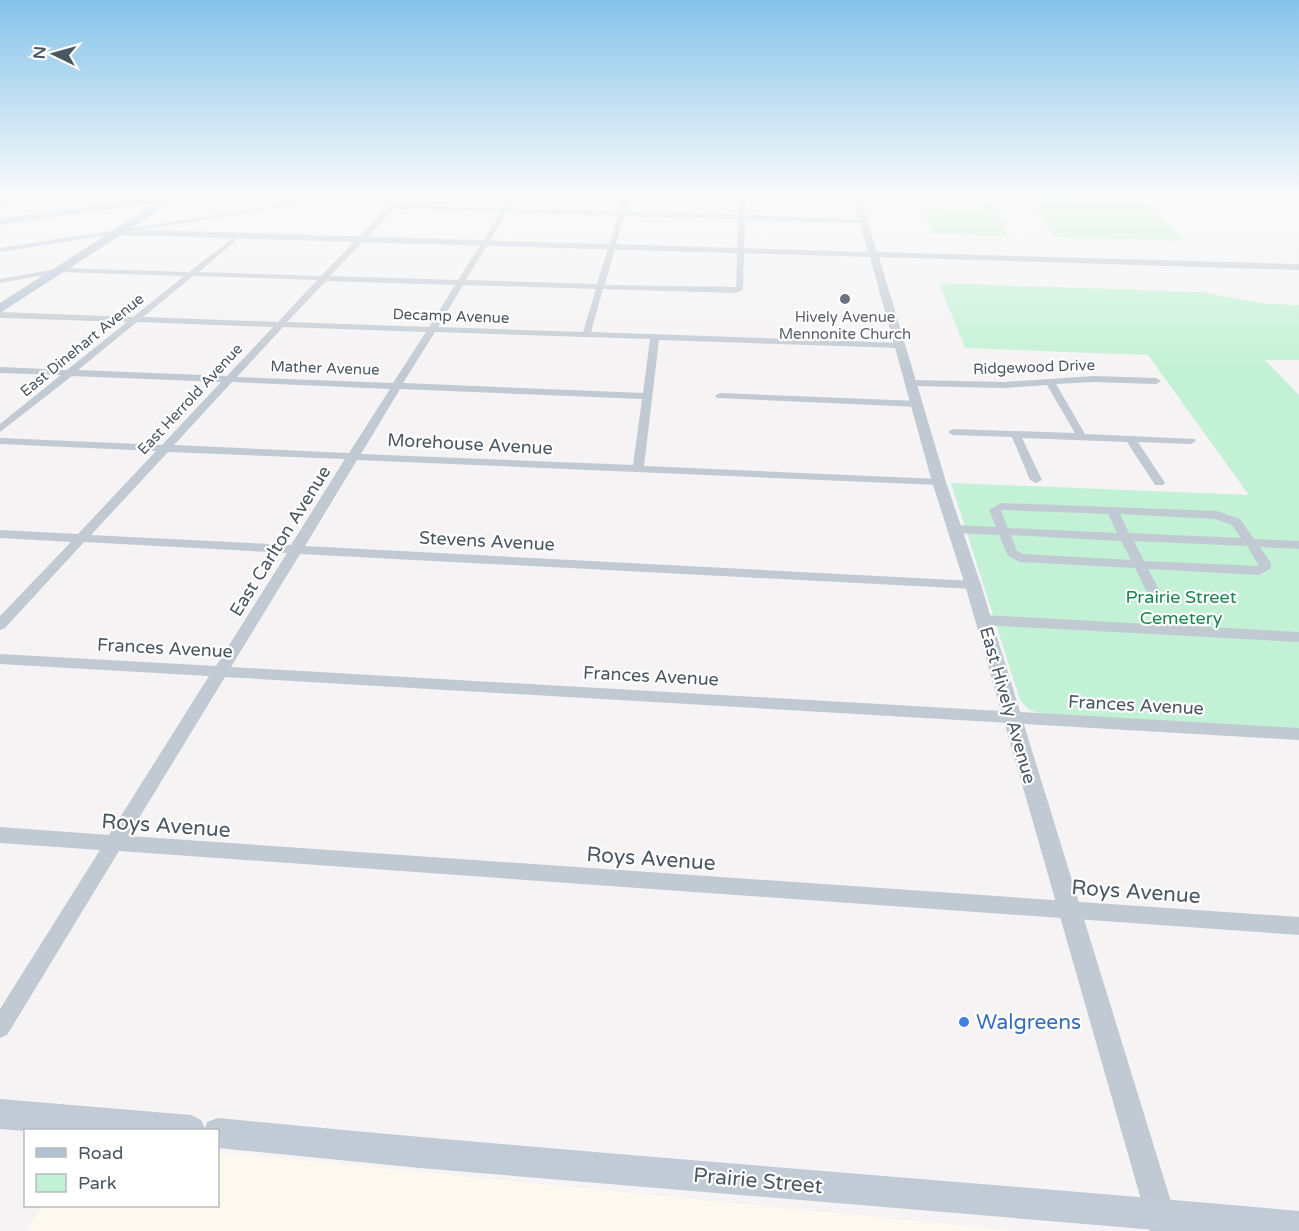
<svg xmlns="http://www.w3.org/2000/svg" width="1299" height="1231" viewBox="0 0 1299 1231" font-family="'Varela Round',sans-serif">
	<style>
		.commercial { fill: #fdf9ef }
		.green { fill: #c3f1d5 }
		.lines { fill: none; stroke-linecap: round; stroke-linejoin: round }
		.minor { fill: #c1cad2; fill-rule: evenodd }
		.tertiary { fill: #c1cad2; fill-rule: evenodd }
		.secondary { fill: #c1cbd6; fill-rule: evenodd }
		.primary { fill: #b3c2d1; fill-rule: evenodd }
		.rail { stroke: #b5b8bd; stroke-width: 2 }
		.worship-dot { fill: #6b7280; stroke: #fff; stroke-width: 2 }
		.shop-dot { fill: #3f7fe0; stroke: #fff; stroke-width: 2 }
		.labels { text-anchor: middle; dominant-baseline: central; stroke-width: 4.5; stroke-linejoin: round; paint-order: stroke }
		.far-street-label { font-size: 15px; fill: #4a5661; stroke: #fff }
		.far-worship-label { font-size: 15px; fill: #5b616d; stroke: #fff }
		.street-label { font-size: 18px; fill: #4a5661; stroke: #fff }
		.park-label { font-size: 18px; fill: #17864f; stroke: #fff }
		.near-street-label { font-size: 21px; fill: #4a5661; stroke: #fff }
		.near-shop-label { font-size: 21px; fill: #366cbe; stroke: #fff; text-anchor: start }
	</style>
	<rect width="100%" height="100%" fill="#f5f3f3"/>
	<path class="commercial" d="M218 1152 1017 1231H28L41 1206H218Z"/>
	<path class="green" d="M977 196 1140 197 1187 241 1055 237 1029 201 994 200 1007 236 933 234 922 208 981 210Z
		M939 283 1201 292 1267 304 1299 305V360H1265L1299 395V729L1043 714 1029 710 1020 700 951 483 1249 495 1148 355 965 348Z"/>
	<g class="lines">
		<path class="minor" d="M339 196H353L0 252V248Z
			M377 196H383L394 205 503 208 511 196H517L510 209 619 212 624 196H630L626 212 738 215 739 196H745V215L865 220 863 223 745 220 743 290 735 293 603 289 591 332 904 343 905 345 901 348 659 340 644 466 939 479 945 482 939 485 357 460 305 546 973 581 979 585 973 589 300 554 231 667 1299 728V740L225 677 128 836 1299 917V935L119 851 7 1035 0 1038V1009L100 850 0 843V827L109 835 209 676 0 664V654L216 666 287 553 84 542 5 628 0 630V616L71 542 0 538V530L78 534 156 451 0 444V438L162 445 221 382 72 376 0 432V424L61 375 0 373V367L67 370 127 322 0 318V312L133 317 184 276 61 272 0 283V279L61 268 189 272 237 235 239 236V238L199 272 321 276 388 207ZM394 209 501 212 458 280 330 276ZM507 212 618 216 597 284 466 280ZM624 216 738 219 736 287 605 285ZM193 276 317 280 278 322 143 317ZM326 281 455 285 429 327 287 322ZM463 285 596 289 583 332 438 327ZM137 322 273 327 227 376 78 370ZM283 327 426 332 393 383 237 377ZM435 332 650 339 643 393 403 383ZM232 382 390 389 349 453 174 445ZM400 389 642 399 633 465 361 454ZM168 452 345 459 291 545 91 535Z
			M1094 376 1156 378 1161 381 1156 384 1094 382 1056 384 1085 434 1195 439 1196 441 1191 444 1138 442 1165 483 1163 485H1155L1127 442 1022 438 1042 480 1036 483 1030 480 1012 437 953 435 948 432 953 429 1075 433 1047 385 1004 388 912 386 907 383 912 380 1004 382Z
			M720 393 918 401 923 404 918 407 717 398 715 396Z
			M1001 503 1217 511 1240 519 1254 539 1299 541V549L1260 547 1271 563V568L1259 575 1148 569 1162 595 1155 599 1150 598 1135 568 1020 562 1008 556 999 535 953 533 947 529 953 525 996 527 989 510ZM1003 510 1108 514 1117 533 1008 528 1001 511ZM1120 514 1215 519 1232 525 1241 538 1129 533ZM1011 535 1121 541 1131 560 1023 554 1017 551ZM1134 541 1247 546 1259 566 1144 561Z
			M983 615 1299 632V642L983 625 976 620Z"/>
		<path class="tertiary" d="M852 196H860L877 252 1299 264V270L879 257 946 482 981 585 1180 1231H1150L965 585 932 482 870 257 118 235 114 232 118 229 868 252Z"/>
		<path class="secondary" d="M163 196 176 197 172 200 0 225V219Z
			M0 1099 191 1115 201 1120 205 1128 207 1122 218 1118C578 1153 939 1179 1299 1211V1231H1168L420 1168 218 1148V1130L26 1131 0 1129Z"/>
		<path class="primary" d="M167 196H184L175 200 0 313V303Z"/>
		<path class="rail" d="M0 203 54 196"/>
	</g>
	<linearGradient id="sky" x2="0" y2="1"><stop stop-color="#85c3ea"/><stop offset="0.53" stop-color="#fafafa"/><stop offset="1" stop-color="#fafafa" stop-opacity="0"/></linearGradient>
	<rect width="1299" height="368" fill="url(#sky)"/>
	<circle class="worship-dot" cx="845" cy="299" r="6"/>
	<circle class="shop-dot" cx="964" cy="1022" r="6"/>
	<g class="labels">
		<g class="far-street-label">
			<text transform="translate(451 316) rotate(2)">Decamp Avenue</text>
			<text transform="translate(82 345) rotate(-39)">East Dinehart Avenue</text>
			<text transform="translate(1034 367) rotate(-2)">Ridgewood Drive</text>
			<text transform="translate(325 368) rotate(2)">Mather Avenue</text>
			<text transform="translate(190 399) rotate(-47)">East Herrold Avenue</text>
		</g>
		<g class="far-worship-label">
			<text x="845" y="317">Hively Avenue<tspan x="845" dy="17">Mennonite Church</tspan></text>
		</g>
		<g class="street-label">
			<text transform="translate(470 444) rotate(3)">Morehouse Avenue</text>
			<text transform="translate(280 541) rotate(-58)">East Carlton Avenue</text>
			<text transform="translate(487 541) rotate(3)">Stevens Avenue</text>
			<text transform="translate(165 648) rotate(3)">Frances Avenue</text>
			<text transform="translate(651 676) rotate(3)">Frances Avenue</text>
			<text transform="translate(1008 705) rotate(74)">East Hively Avenue</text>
			<text transform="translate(1136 705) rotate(3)">Frances Avenue</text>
		</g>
		<g class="park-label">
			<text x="1181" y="597">Prairie Street<tspan x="1181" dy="21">Cemetery</tspan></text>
		</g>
		<g class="near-street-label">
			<text transform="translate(166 826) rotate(4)">Roys Avenue</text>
			<text transform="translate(651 859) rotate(4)">Roys Avenue</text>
			<text transform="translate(1136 892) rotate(4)">Roys Avenue</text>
			<text transform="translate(758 1181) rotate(5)">Prairie Street</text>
		</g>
		<g class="near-shop-label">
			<text x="976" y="1022">Walgreens</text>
		</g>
	</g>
	<rect x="24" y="1129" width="195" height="78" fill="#ffffff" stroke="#b7bbc0" stroke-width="1.5"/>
	<rect x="36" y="1148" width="30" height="9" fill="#b3c2d1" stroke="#b7bbc0" stroke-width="1.5"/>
	<text x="78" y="1159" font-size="18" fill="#4a5661">Road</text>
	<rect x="36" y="1174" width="30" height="18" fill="#c3f1d5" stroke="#b7bbc0" stroke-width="1.5"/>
	<text x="78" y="1189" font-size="18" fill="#4a5661">Park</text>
	<g transform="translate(54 54) rotate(275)" stroke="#ffffff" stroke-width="4.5" paint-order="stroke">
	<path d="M0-4.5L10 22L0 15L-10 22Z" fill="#4a5661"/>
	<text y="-9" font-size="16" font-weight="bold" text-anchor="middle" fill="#4a5661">N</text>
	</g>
</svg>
